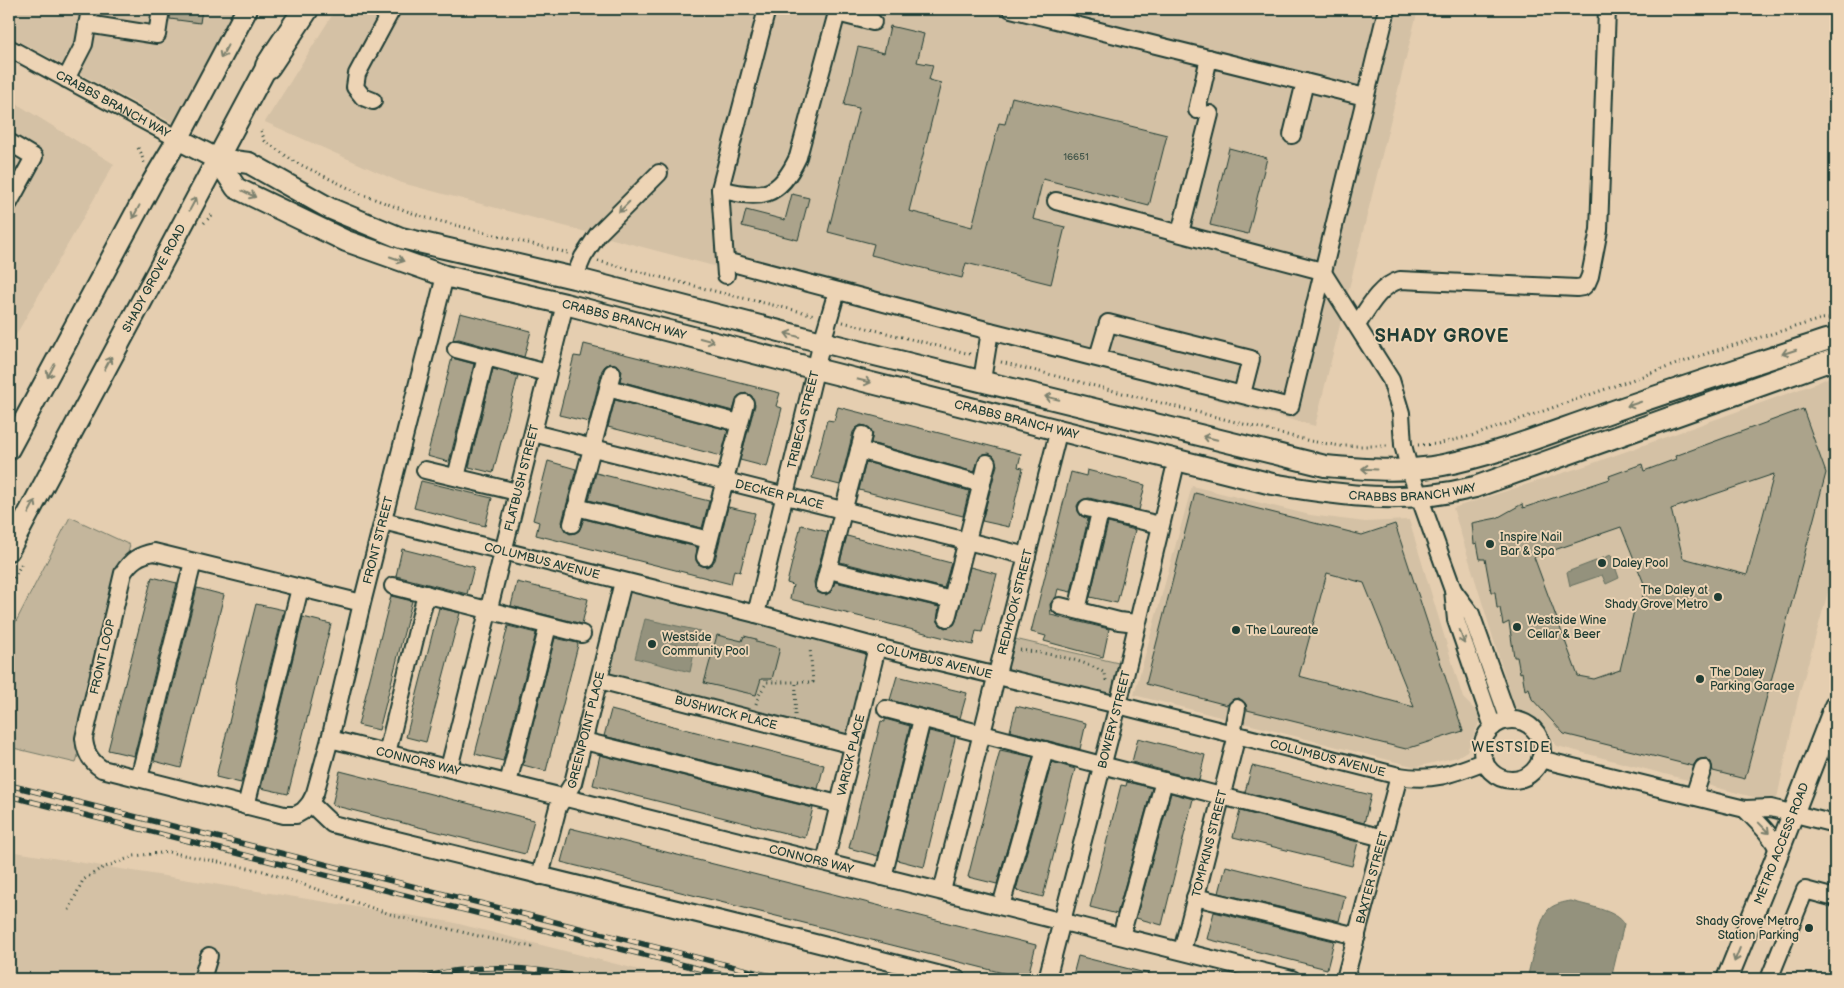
<svg xmlns="http://www.w3.org/2000/svg" width="1844" height="988" viewBox="0 0 1844 988" font-family="'Balsamiq Sans',sans-serif">
	<style>
		.built { fill: #d4c1a5 }
		.green { fill: #c4b69c; stroke: #727a68 }
		.water { fill: #94927d; stroke: #657060 }
		.building { fill: #aba38b; stroke: #1f3d34; fill-rule: evenodd }
		.lines { fill: none; stroke-linecap: round; stroke-linejoin: round }
		.minor-casing { stroke: #1f3d34; stroke-width: 20 }
		.major-casing { stroke: #1f3d34; stroke-width: 24 }
		.highway-casing { stroke: #1f3d34; stroke-width: 28 }
		.path { stroke: #1f3d34; stroke-width: 3; stroke-dasharray: 1 4; stroke-linecap: butt }
		.minor { stroke: #edd4b5; stroke-width: 16 }
		.major { stroke: #edd4b5; stroke-width: 20 }
		.highway { stroke: #edd4b5; stroke-width: 24 }
		.rail-casing { stroke: #1f3d34; stroke-width: 5.5 }
		.rail { stroke: #edd4b5; stroke-width: 4; stroke-dasharray: 11; stroke-linecap: butt }
		.oneway { stroke: #7c816e }
		.poi-dot { fill: #1f3d34; stroke: #edd4b5; stroke-width: 2 }
		.labels { text-anchor: middle; dominant-baseline: central; stroke-width: 4; stroke-linejoin: round; paint-order: stroke }
		.number-label { font-size: 10px; fill: #42564a }
		.street-label { font-size: 12px; fill: #1f3d34; stroke: #edd4b5 }
		.poi-label { font-size: 12px; fill: #1f3d34; stroke: #edd4b5; text-anchor: start }
		.neighbourhood-label { font-size: 14px; letter-spacing: 1px; fill: #1f3d34; stroke: #edd4b5 }
		.district-label { font-size: 18px; font-weight: bold; letter-spacing: 1px; fill: #1f3d34; stroke: #edd4b5 }
	</style>
	<rect width="100%" height="100%" fill="#e5ceb0"/>
	<filter id="ink" filterUnits="userSpaceOnUse"><feTurbulence type="fractalNoise" baseFrequency=".02" numOctaves="2"/><feDisplacementMap in="SourceGraphic" scale="10" xChannelSelector="R" yChannelSelector="G"/><feConvolveMatrix kernelMatrix="1 2 1 2 8 2 1 2 1" color-interpolation-filters="sRGB"/></filter>
	<g filter="url(#ink)">
		<path class="built" d="M9 9H234L173 123 9 36Z
			M336 9H1418L1315 426 402 183 265 122Z
			M9 99 114 164 9 347Z
			M1835 374V567L1798 699 1776 803 1557 746 1538 722 1519 711 1514 706 1453 508 1588 465 1817 383Z
			M1192 486 1310 515 1365 522 1409 520 1463 698 1477 712 1480 720 1467 751 1457 757 1416 767 1134 695Z
			M9 851 451 922 675 979H9Z"/>
		<path class="green" d="M70 517 130 545 76 763 9 747V635Z
			M624 584 874 649 853 745 601 679Z
			M1006 637 1127 665 1118 705 996 675Z"/>
		<path class="water" d="M1611 555 1619 578 1606 584 1602 575 1570 586 1567 572Z
			M645 619 700 631 695 649 666 642 665 646 694 653 690 672 635 658Z
			M1571 901C1584 905 1619 911 1624 924L1611 979H1527C1531 964 1539 918 1549 909 1555 904 1564 902 1571 901Z"/>
		<path class="building" d="M171 9H202L200 23 170 19Z
			M890 26 924 34 917 62 933 65 929 80 941 83 909 211 972 227 999 123 1005 124 1012 97 1167 135 1149 206 1043 179 1033 219 1065 227 1051 284 966 263 962 278 871 255 874 244 828 232 859 108 844 105 858 47 884 53Z
			M1229 148 1267 158 1248 234 1210 225Z
			M792 194 809 198 798 240 742 226 746 210 785 220Z
			M460 313 531 331 524 357 459 339 453 340Z
			M584 344 780 393 776 406 782 408 767 467 740 460 755 405 752 396 747 393 742 394 738 396 733 411 620 381 622 371 619 366 615 364 610 363 605 366 602 370 589 422 559 415 574 356 581 357Z
			M452 358 474 364 449 462 427 456Z
			M493 369 518 376 493 473 469 467Z
			M615 400 728 430 721 456 608 427Z
			M838 407 1021 454 1018 467 1023 468 1009 527 982 521 997 465 994 456 989 453 984 454 980 456 974 472 871 443 873 433 870 428 866 426 861 425 856 428 853 432 840 485 812 478 827 420 834 421Z
			M1803 409 1826 473 1745 779 1713 771 1711 762 1706 758 1697 760 1693 766 1564 734 1532 699 1529 688 1525 690 1522 672 1520 673 1517 657H1514L1509 622 1503 625 1500 608H1497L1495 592H1491L1485 559H1480L1477 543 1474 544 1472 523 1497 518 1522 504 1523 508 1610 479 1609 476 1642 464 1644 471 1676 459 1675 456ZM1774 474 1747 575 1683 558 1671 509ZM1621 527 1645 586 1641 604 1636 602 1620 670 1594 679 1578 676 1534 557Z
			M548 461 576 469 562 522 565 531 570 534 575 533 579 531 584 519 697 547 696 560 698 564 707 567 712 564 715 560 728 507 755 513 740 572 734 570 731 584 536 535 539 522 533 520Z
			M866 462 969 491 963 516 859 490Z
			M1087 470 1145 485 1139 510 1089 498 1084 499 1079 502 1077 506 1078 511 1081 516 1088 519 1071 592 1058 589 1056 597 1050 604 1051 615 1109 629 1103 657 1044 641 1046 636 1031 632 1071 472 1086 476Z
			M596 473 709 501 702 528 589 500Z
			M421 481 492 498 485 526 414 508Z
			M1195 493 1362 535 1395 524 1463 731 1406 749 1247 710 1246 704 1239 698 1233 699 1227 705 1146 684ZM1327 573 1364 583 1414 707 1299 676Z
			M1108 523 1135 530 1117 603 1090 597Z
			M801 525 828 532 814 582 815 588 817 592 826 595 831 592 835 582 939 607 937 620 940 625 945 628 954 625 956 621 970 567 997 574 982 632 976 631 973 645 790 599 793 585 787 583Z
			M847 536 951 563 944 588 840 562Z
			M402 549 474 567 467 594 396 576Z
			M152 577 177 583 134 756 108 750Z
			M517 582 588 599 582 624 511 606Z
			M197 588 224 595 181 768 154 761Z
			M391 596 412 601 379 730 358 725Z
			M256 604 284 610 241 783 216 777 237 689 235 688Z
			M439 608 460 613 426 742 406 737Z
			M303 617 331 624 288 794 261 788Z
			M508 626 536 633 503 761 475 754Z
			M717 635 742 641 744 636 756 639V642L780 648 772 679H761L756 695 704 683Z
			M555 638 577 643 578 645 546 771 523 765Z
			M897 676 967 693 960 718 890 700Z
			M1016 706 1086 723 1080 749 1010 731Z
			M611 710 824 765 818 789 604 736Z
			M885 719 910 726 878 856 849 848 881 721 885 722Z
			M929 731 955 737V739L924 867 897 860Z
			M1138 738 1205 755 1199 780 1132 762Z
			M1000 750 1033 757 997 884 968 877Z
			M600 755 813 808 805 838 593 785Z
			M1052 762 1075 769 1043 897 1016 890Z
			M1252 766 1371 795 1364 823 1245 792Z
			M340 771 534 820 525 854 332 805Z
			M1127 782 1152 788 1117 914 1090 907 1121 785 1126 786Z
			M1171 793 1193 799 1162 925 1136 918Z
			M1240 811 1358 842 1352 866 1233 837Z
			M570 828 1036 945 1027 979 561 862Z
			M1226 866 1345 896 1339 921 1219 893Z
			M1214 912 1334 941 1327 969 1207 939Z
			M1078 956 1153 975 1152 979H1072Z"/>
		<g class="lines">
			<g class="minor-casing">
				<g id="minor">
					<path d="M1011 9 1365 97"/>
					<path d="M837 13 873 22"/>
					<path d="M87 24 157 35 161 9"/>
					<path id="s1" d="M9 48 178 139"/>
					<path d="M66 79 84 44 90 9"/>
					<path d="M373 101 363 97 355 87 357 74 392 9"/>
					<path d="M1197 110 1209 58"/>
					<path d="M1292 135 1305 82"/>
					<path d="M9 142 34 157 9 203"/>
					<path d="M720 189C761 200 779 198 798 157L838 9"/>
					<path d="M1056 201 1322 271 1391 380 1401 413 1403 445 1409 468 1453 590 1456 620 1493 727"/>
					<path d="M1180 233 1210 114"/>
					<path d="M725 261 990 331 1290 407 1387 9"/>
					<path d="M726 275 720 189 767 9"/>
					<path d="M574 278 583 257 598 234 659 173"/>
					<path d="M1357 325C1368 308 1379 286 1400 280L1577 288 1583 287 1587 283 1590 276 1599 230 1607 9"/>
					<path d="M456 349 547 373"/>
					<path d="M1098 357 1108 323 1251 359 1242 394"/>
					<path d="M982 380 990 331"/>
					<path d="M608 388 739 423"/>
					<path id="s2" d="M533 433 1027 556"/>
					<path d="M859 450 982 484"/>
					<path d="M425 470 517 492"/>
					<path d="M456 477 486 357"/>
					<path d="M576 507 709 540"/>
					<path d="M1087 508 1160 525"/>
					<path id="s3" d="M383 521 756 614 877 647 1118 705 1399 776C1433 782 1454 773 1485 761"/>
					<path d="M572 524 612 373"/>
					<path d="M705 557 745 403"/>
					<path d="M829 570 952 600"/>
					<path d="M824 585 863 435"/>
					<path d="M393 586 582 634"/>
					<path d="M1453 590 1471 614 1509 720"/>
					<path id="s4" d="M362 603 154 552C139 555 131 560 123 573L84 738C85 752 90 761 102 769L284 815H296L303 811 310 803 315 793 330 739 362 603 445 276"/>
					<path d="M1060 606 1119 621 1136 623"/>
					<path d="M1077 610 1100 512"/>
					<path id="s5" d="M756 614 822 342 837 291"/>
					<path d="M947 618 987 463"/>
					<path id="s6" d="M599 680 853 745"/>
					<path d="M886 709 1383 838"/>
					<path d="M1833 717 1835 754"/>
					<circle cx="1512" cy="750" r="30"/>
					<path d="M1232 734 1237 708"/>
					<path id="s7" d="M330 739 1292 979"/>
					<path d="M584 741 838 804"/>
					<path d="M387 753 426 594"/>
					<path d="M1540 759 1745 809 1771 808 1835 824"/>
					<path id="s8" d="M449 768 565 304"/>
					<path d="M139 778 193 562"/>
					<path d="M508 783 548 626"/>
					<path d="M1694 796 1703 768"/>
					<path d="M310 803 332 824 803 940 957 979"/>
					<path d="M246 806 300 588"/>
					<path d="M1745 809C1758 823 1771 834 1779 851"/>
					<path id="s9" d="M825 862 877 647"/>
					<path id="s10" d="M540 876 558 807 573 783 623 582"/>
					<path d="M883 877 922 719"/>
					<path id="s11" d="M942 891 1059 429"/>
					<path d="M1195 897 1357 936"/>
					<path d="M1001 906 1045 750"/>
					<path d="M1121 936 1164 781"/>
					<path id="s12" d="M1182 951 1237 735"/>
					<path d="M202 979 209 956"/>
					<path id="s13" d="M1047 979 1118 705 1177 459"/>
					<path id="s14" d="M1345 979 1399 776"/>
					<path d="M1769 979 1805 890 1835 898"/>
				</g>
			</g>
			<g class="major-casing">
				<g id="major">
					<path d="M178 139 217 159 249 163 329 208 401 238 574 278 822 342 1325 466C1364 469 1404 473 1443 465 1498 454 1549 433 1602 415 1676 389 1751 365 1826 340L1835 339"/>
					<path id="s15" d="M217 159 236 188 346 241 445 276 565 304 816 369 1272 484C1344 496 1404 505 1475 487L1835 359"/>
					<path d="M9 449 153 181 178 139 247 9"/>
					<path id="s16" d="M9 550 274 53"/>
					<path id="s17" d="M1727 979 1774 863 1835 706"/>
				</g>
			</g>
			<g class="highway-casing">
				<path id="highway" d="M268 66 306 9"/>
			</g>
			<path class="path" d="M261 131 265 141 295 162 361 194 423 217 568 253
				M138 148 141 153 144 163
				M204 223 214 213
				M598 261 726 294 815 315
				M843 322 970 354
				M1001 362 1310 441 1341 446H1389
				M1418 445 1437 444 1475 435 1711 352 1821 319 1835 318
				M9 587 23 561
				M1020 650C1050 654 1079 658 1105 673L1106 680 1108 681
				M756 704 759 695 767 682H796
				M795 715 796 682H813L810 648
				M69 910 83 880 100 869 134 856 169 852 263 871 399 917 487 938 533 947"/>
			<use href="#minor" class="minor"/>
			<use href="#major" class="major"/>
			<use href="#highway" class="highway"/>
			<g class="rail-casing">
				<path id="rail" d="M9 785 783 979
					M9 796 740 979
					M418 979C473 962 532 966 587 979"/>
			</g>
			<use href="#rail" class="rail"/>
		</g>
		<defs><path id="oneway-shaft" d="M-6 0H5M1.5-3L5.5 0L1.5 3" fill="none" stroke-width="1.6" stroke-linecap="round" stroke-linejoin="round" transform="scale(1.25)"/></defs>
		<g class="oneway">
			<use href="#oneway-shaft" transform="translate(224 52) rotate(118)"/>
			<use href="#oneway-shaft" transform="translate(249 194) rotate(26)"/>
			<use href="#oneway-shaft" transform="translate(193 204) rotate(-62)"/>
			<use href="#oneway-shaft" transform="translate(624 207) rotate(135)"/>
			<use href="#oneway-shaft" transform="translate(136 212) rotate(118)"/>
			<use href="#oneway-shaft" transform="translate(397 259) rotate(19)"/>
			<use href="#oneway-shaft" transform="translate(792 335) rotate(-165)"/>
			<use href="#oneway-shaft" transform="translate(707 340) rotate(15)"/>
			<use href="#oneway-shaft" transform="translate(1789 352) rotate(162)"/>
			<use href="#oneway-shaft" transform="translate(108 363) rotate(-62)"/>
			<use href="#oneway-shaft" transform="translate(51 371) rotate(118)"/>
			<use href="#oneway-shaft" transform="translate(864 381) rotate(14)"/>
			<use href="#oneway-shaft" transform="translate(1052 398) rotate(-166)"/>
			<use href="#oneway-shaft" transform="translate(1634 404) rotate(162)"/>
			<use href="#oneway-shaft" transform="translate(1210 438) rotate(-166)"/>
			<use href="#oneway-shaft" transform="translate(1369 469) rotate(-177)"/>
			<use href="#oneway-shaft" transform="translate(32 507) rotate(-62)"/>
			<use href="#oneway-shaft" transform="translate(1462 637) rotate(71)"/>
			<use href="#oneway-shaft" transform="translate(1764 828) rotate(46)"/>
			<use href="#oneway-shaft" transform="translate(1737 955) rotate(112)"/>
		</g>
	</g>
	<g class="poi-dot">
		<circle cx="1490" cy="544" r="5"/>
		<circle cx="1602" cy="563" r="5"/>
		<circle cx="1718" cy="597" r="5"/>
		<circle cx="1517" cy="627" r="5"/>
		<circle cx="1236" cy="630" r="5"/>
		<circle cx="652" cy="644" r="5"/>
		<circle cx="1700" cy="679" r="5"/>
		<circle cx="1809" cy="928" r="5"/>
	</g>
	<g class="labels">
		<g class="number-label">
			<text x="1076" y="157">16651</text>
		</g>
		<g class="street-label">
			<text stroke="none"><textPath href="#s1" startOffset="118">CRABBS BRANCH WAY</textPath></text>
			<text stroke="none"><textPath href="#s16" startOffset="308">SHADY GROVE ROAD</textPath></text>
			<text stroke="none"><textPath href="#s15" startOffset="446">CRABBS BRANCH WAY</textPath></text>
			<text stroke="none"><textPath href="#s15" startOffset="851">CRABBS BRANCH WAY</textPath></text>
			<text stroke="none"><textPath href="#s5" startOffset="200">TRIBECA STREET</textPath></text>
			<text stroke="none"><textPath href="#s8" startOffset="299">FLATBUSH STREET</textPath></text>
			<text stroke="none"><textPath href="#s15" startOffset="1256">CRABBS BRANCH WAY</textPath></text>
			<text stroke="none"><textPath href="#s2" startOffset="254">DECKER PLACE</textPath></text>
			<text stroke="none"><textPath href="#s4" startOffset="950">FRONT STREET</textPath></text>
			<text stroke="none"><textPath href="#s3" startOffset="164">COLUMBUS AVENUE</textPath></text>
			<text stroke="none"><textPath href="#s11" startOffset="298">REDHOOK STREET</textPath></text>
			<text transform="translate(103 657) rotate(-77)">FRONT LOOP</text>
			<text stroke="none"><textPath href="#s3" startOffset="569">COLUMBUS AVENUE</textPath></text>
			<text stroke="none"><textPath href="#s6" startOffset="131">BUSHWICK PLACE</textPath></text>
			<text stroke="none"><textPath href="#s13" startOffset="268">BOWERY STREET</textPath></text>
			<text stroke="none"><textPath href="#s10" startOffset="154">GREENPOINT PLACE</textPath></text>
			<text stroke="none"><textPath href="#s9" startOffset="110">VARICK PLACE</textPath></text>
			<text stroke="none"><textPath href="#s3" startOffset="974">COLUMBUS AVENUE</textPath></text>
			<text stroke="none"><textPath href="#s7" startOffset="91">CONNORS WAY</textPath></text>
			<text stroke="none"><textPath href="#s12" startOffset="111">TOMPKINS STREET</textPath></text>
			<text stroke="none"><textPath href="#s17" startOffset="146">METRO ACCESS ROAD</textPath></text>
			<text stroke="none"><textPath href="#s7" startOffset="496">CONNORS WAY</textPath></text>
			<text stroke="none"><textPath href="#s14" startOffset="105">BAXTER STREET</textPath></text>
		</g>
		<g class="poi-label">
			<text x="1500" y="537">Inspire Nail<tspan x="1500" dy="14">Bar &amp; Spa</tspan></text>
			<text x="1612" y="563">Daley Pool</text>
			<text x="1708" y="590" text-anchor="end">The Daley at<tspan x="1708" dy="14">Shady Grove Metro</tspan></text>
			<text x="1527" y="620">Westside Wine<tspan x="1527" dy="14">Cellar &amp; Beer</tspan></text>
			<text x="1246" y="630">The Laureate</text>
			<text x="662" y="637">Westside<tspan x="662" dy="14">Community Pool</tspan></text>
			<text x="1710" y="672">The Daley<tspan x="1710" dy="14">Parking Garage</tspan></text>
			<text x="1799" y="921" text-anchor="end">Shady Grove Metro<tspan x="1799" dy="14">Station Parking</tspan></text>
		</g>
		<g class="neighbourhood-label">
			<text x="1511" y="747">WESTSIDE</text>
		</g>
		<g class="district-label">
			<text x="1442" y="336">SHADY GROVE</text>
		</g>
	</g>
	<rect width="1844" height="988" fill="none" stroke="#edd4b5" stroke-width="30"/>
	<rect x="15" y="15" width="1814" height="958" fill="none" stroke="#1f3d34" stroke-width="2" filter="url(#ink)"/>
</svg>
